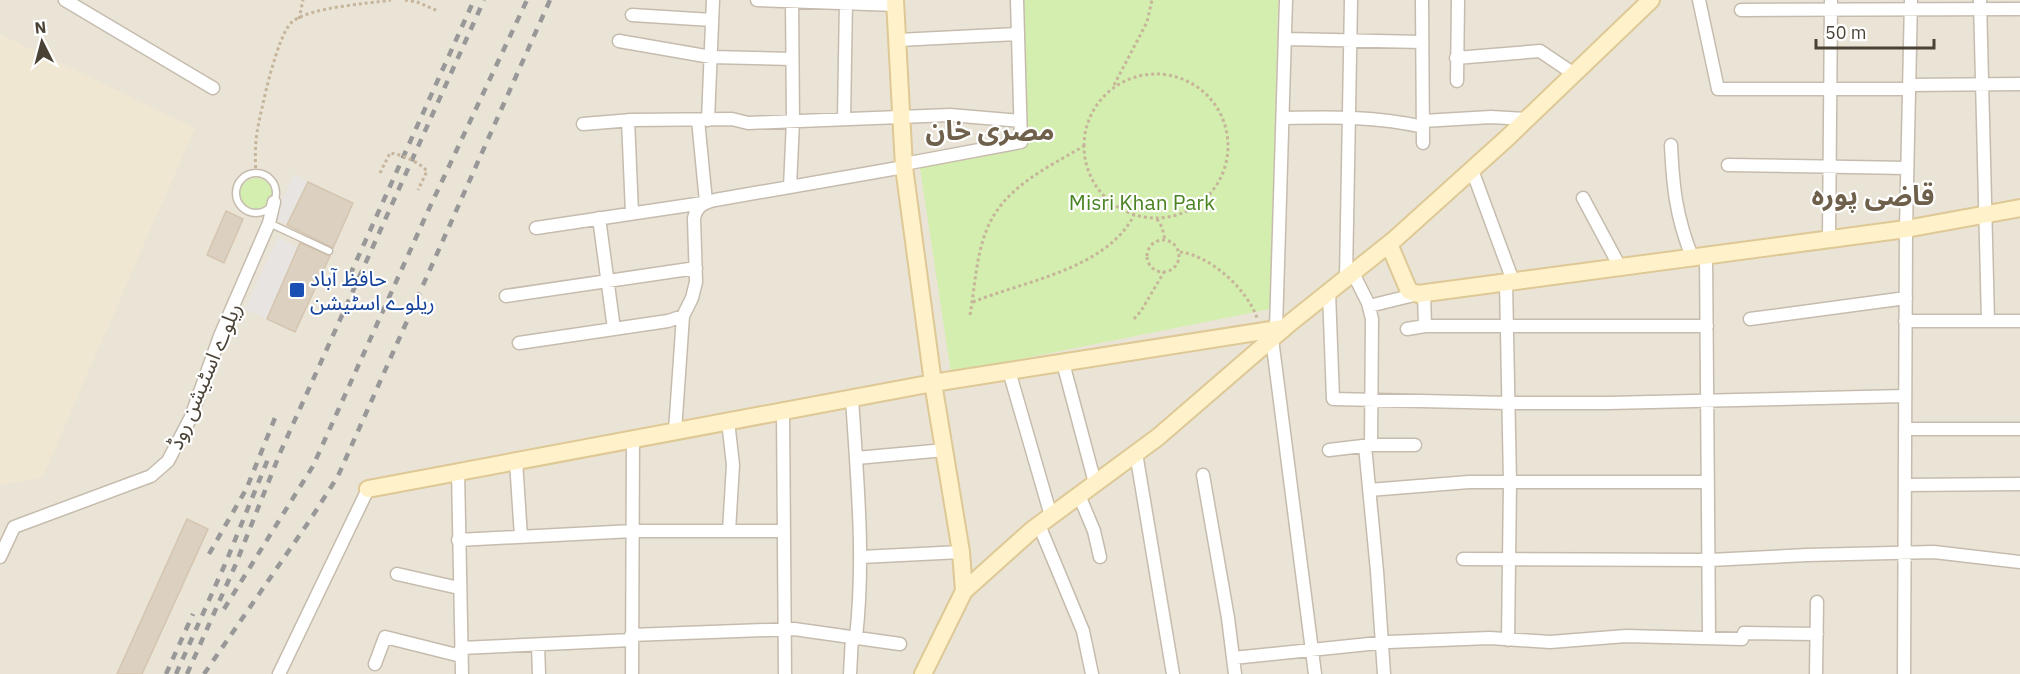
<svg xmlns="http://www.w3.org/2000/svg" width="2020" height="674" viewBox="0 0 2020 674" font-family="'IBM Plex Sans','Noto Sans Arabic',sans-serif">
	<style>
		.residential { fill: #eae4d7 }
		.education { fill: #f0e7d2 }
		.green { fill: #d3eeae }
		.parking { fill: #e7e4e1 }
		.building { fill: #dcd0c0; stroke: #d5c5af; stroke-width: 1.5 }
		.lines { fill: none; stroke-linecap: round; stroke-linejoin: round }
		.lane-casing { stroke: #c6bcad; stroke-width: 9 }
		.street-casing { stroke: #c6bcad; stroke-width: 15 }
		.secondary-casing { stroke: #dec896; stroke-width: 20 }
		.path { stroke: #c6b59a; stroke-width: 3; stroke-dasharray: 3 3; stroke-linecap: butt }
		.lane { stroke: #fff; stroke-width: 6 }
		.street { stroke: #fff; stroke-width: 12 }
		.secondary { stroke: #fff1ca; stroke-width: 16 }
		.rail { stroke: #989898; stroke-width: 4.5; stroke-dasharray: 8 8; stroke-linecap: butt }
		.path-bridge { stroke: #c6b59a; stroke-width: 3; stroke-dasharray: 3 3; stroke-linecap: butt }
		.transit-dot { fill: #1a4fb4; stroke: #fff; stroke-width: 2 }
		.labels { text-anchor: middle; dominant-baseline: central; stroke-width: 4.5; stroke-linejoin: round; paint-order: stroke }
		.park-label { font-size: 21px; fill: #4a8422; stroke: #fff }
		.transit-label { font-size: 21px; fill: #164399; stroke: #fff; text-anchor: start }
		.street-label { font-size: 21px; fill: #4b4236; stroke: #fff }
		.district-label { font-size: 27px; font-weight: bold; fill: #6f604c; stroke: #fff }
	</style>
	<rect width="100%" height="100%" fill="#f6f2e9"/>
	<path class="residential" d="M0 0H2020V674H0Z"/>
	<path class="education" d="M0 34 195 128 42 478 0 485Z"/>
	<path class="green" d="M1022 0H1278L1270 309 951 373 920 168 1024 145Z
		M240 194a16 16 0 1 1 32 0a16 16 0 1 1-32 0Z"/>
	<path class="parking" d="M294 174 308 182 287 225 274 218Z
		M278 237 298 248 267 319 245 309Z"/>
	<path class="building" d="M308 182 353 203 333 248 287 225Z
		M226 211 243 219 224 263 207 255Z
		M300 243 330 256 295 332 267 319Z
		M187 519 208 529 142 674H117Z"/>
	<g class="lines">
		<g class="lane-casing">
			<path id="lane" d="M236 193a20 20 0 1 1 40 0a20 20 0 1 1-40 0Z
				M269 223 329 251"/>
		</g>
		<g class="street-casing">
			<path id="street" d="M65 0 213 88
				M757 0 896 5
				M1422 0 1423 143
				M1699 0 1718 89H1909
				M1980 0 1988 321
				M1741 10 2020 9
				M632 15 712 20
				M1287 39 1422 42
				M898 40 1017 34
				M619 41 711 57 792 59
				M1456 58 1540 51 1574 74
				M1457 81 1458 0
				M1909 85 2020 84
				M1284 118C1331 117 1377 116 1423 127
				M844 119 846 0
				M628 120 632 213
				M698 120 706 202
				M708 120 713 0
				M1423 121 1491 117 1527 119
				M583 124 632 120 732 119 748 123 950 115 1020 121
				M1671 145C1673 188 1676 216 1692 257
				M904 164 1021 142 1017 0
				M1728 165 1907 168
				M1472 170 1513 281
				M790 187 793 121 792 0
				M1583 198 1620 267
				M599 218 614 329
				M536 228 703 203
				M1829 239 1831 1
				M1706 255 1709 638
				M1353 273 1368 303 1372 319 1371 445
				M1346 278 1351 0
				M1506 282 1510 483 1508 640
				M1329 292 1333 399 1509 403H1608L1905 396
				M1424 293 1425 326
				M506 296 696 268
				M1369 306 1418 294
				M1750 319 1906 298
				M1905 321H2020
				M1276 329 1286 0
				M1407 329 1425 326H1707
				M1272 339 1315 674
				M519 343 668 321 683 316
				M1063 363 1095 483
				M1009 371 1051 516
				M852 398C857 478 865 558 856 637
				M783 411 785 674
				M728 421 733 465 729 531
				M1905 429H2020
				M675 431 683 316 692 298 696 282 694 218C697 206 703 203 715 200L904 167
				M1365 446 1377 571 1384 674
				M1329 450 1371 445H1415
				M1136 453 1173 674
				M856 458 945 450
				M516 461 521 537
				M458 471 462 674
				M1203 475 1228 618 1235 674
				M1905 485 2020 484
				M1369 490 1469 482H1708
				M1079 495 1094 531 1100 557
				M1039 525 1083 631 1092 674
				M458 540 633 531H784
				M0 557 14 527 151 476 168 461 191 417 220 336 269 223 274 202
				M861 557 961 552
				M1463 559 1710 560 1807 555 1934 552 2020 562
				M397 574 459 588
				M631 635 794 629 900 644
				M538 645 539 674
				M461 648 631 640
				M1233 658 1388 642 1490 638 1550 642 1626 636 1742 639 1744 633 1817 634
				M375 664 385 637 461 656
				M279 674 368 489
				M632 674 633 439
				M850 674 852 637
				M1816 674 1817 602
				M1904 674 1906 229 1911 0"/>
		</g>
		<g class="secondary-casing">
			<path id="secondary" d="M895 0 904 167 933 383 961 552 964 591
				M1389 244 1409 291 1418 294 1906 229 2020 208
				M368 489 933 383 1283 328
				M923 674 964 591 1032 530 1158 437 1290 323 1395 239 1506 139 1651 0"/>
		</g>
		<path class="path" d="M405 0 417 2 438 11
			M299 19 303 0
			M1084 146a72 72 0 1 1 144 0a72 72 0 1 1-144 0Z
			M1114 85 1147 22 1152 0
			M256 174C255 160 255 146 257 132 261 110 277 35 292 22 310 7 366 4 391 0
			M1157 219 1162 227 1165 240
			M1147 256a16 16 0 1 1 32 0a16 16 0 1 1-32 0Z
			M1180 252C1211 256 1247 289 1257 318
			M973 302C1024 281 1107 269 1134 215
			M970 315C975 287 976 255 987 229 1004 187 1047 168 1084 146
			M1134 319 1141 311 1164 272"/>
		<use href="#lane" class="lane"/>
		<use href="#street" class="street"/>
		<use href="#secondary" class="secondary"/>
		<path class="rail" d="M350 275 474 0
			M248 485 277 413
			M209 554 248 486
			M224 609 313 466 428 211 527 0
			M166 674 193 614
			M176 674 226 562 268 459
			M187 674 235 566 280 453 484 0
			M204 674 310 520 338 476 550 0"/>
		<path class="path-bridge" d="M380 173 390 153C401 154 419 162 427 171L418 190"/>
	</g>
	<rect class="transit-dot" x="289" y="282" width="16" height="16" rx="3"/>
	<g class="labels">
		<g class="park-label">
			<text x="1142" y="202">Misri Khan Park</text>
		</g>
		<g class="transit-label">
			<text x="310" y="278">حافظ آباد<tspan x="310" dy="24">ریلوے اسٹیشن</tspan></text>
		</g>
		<g class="street-label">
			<text transform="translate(204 376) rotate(-67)">ریلوے اسٹیشن روڈ</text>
		</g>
		<g class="district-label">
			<text x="990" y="129">مصری خان</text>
			<text x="1873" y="194">قاضی پورہ</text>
		</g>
	</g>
	<g transform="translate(42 42) rotate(354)" stroke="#ffffff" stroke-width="4.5" paint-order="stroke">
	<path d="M0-4.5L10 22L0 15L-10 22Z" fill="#4b4236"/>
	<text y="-9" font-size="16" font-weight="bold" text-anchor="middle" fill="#4b4236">N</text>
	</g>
	<path d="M1816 39v9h118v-9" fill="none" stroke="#4b4236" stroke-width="3"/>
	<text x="1825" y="39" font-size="18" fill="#4b4236" stroke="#ffffff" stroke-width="4.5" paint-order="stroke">50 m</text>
</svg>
